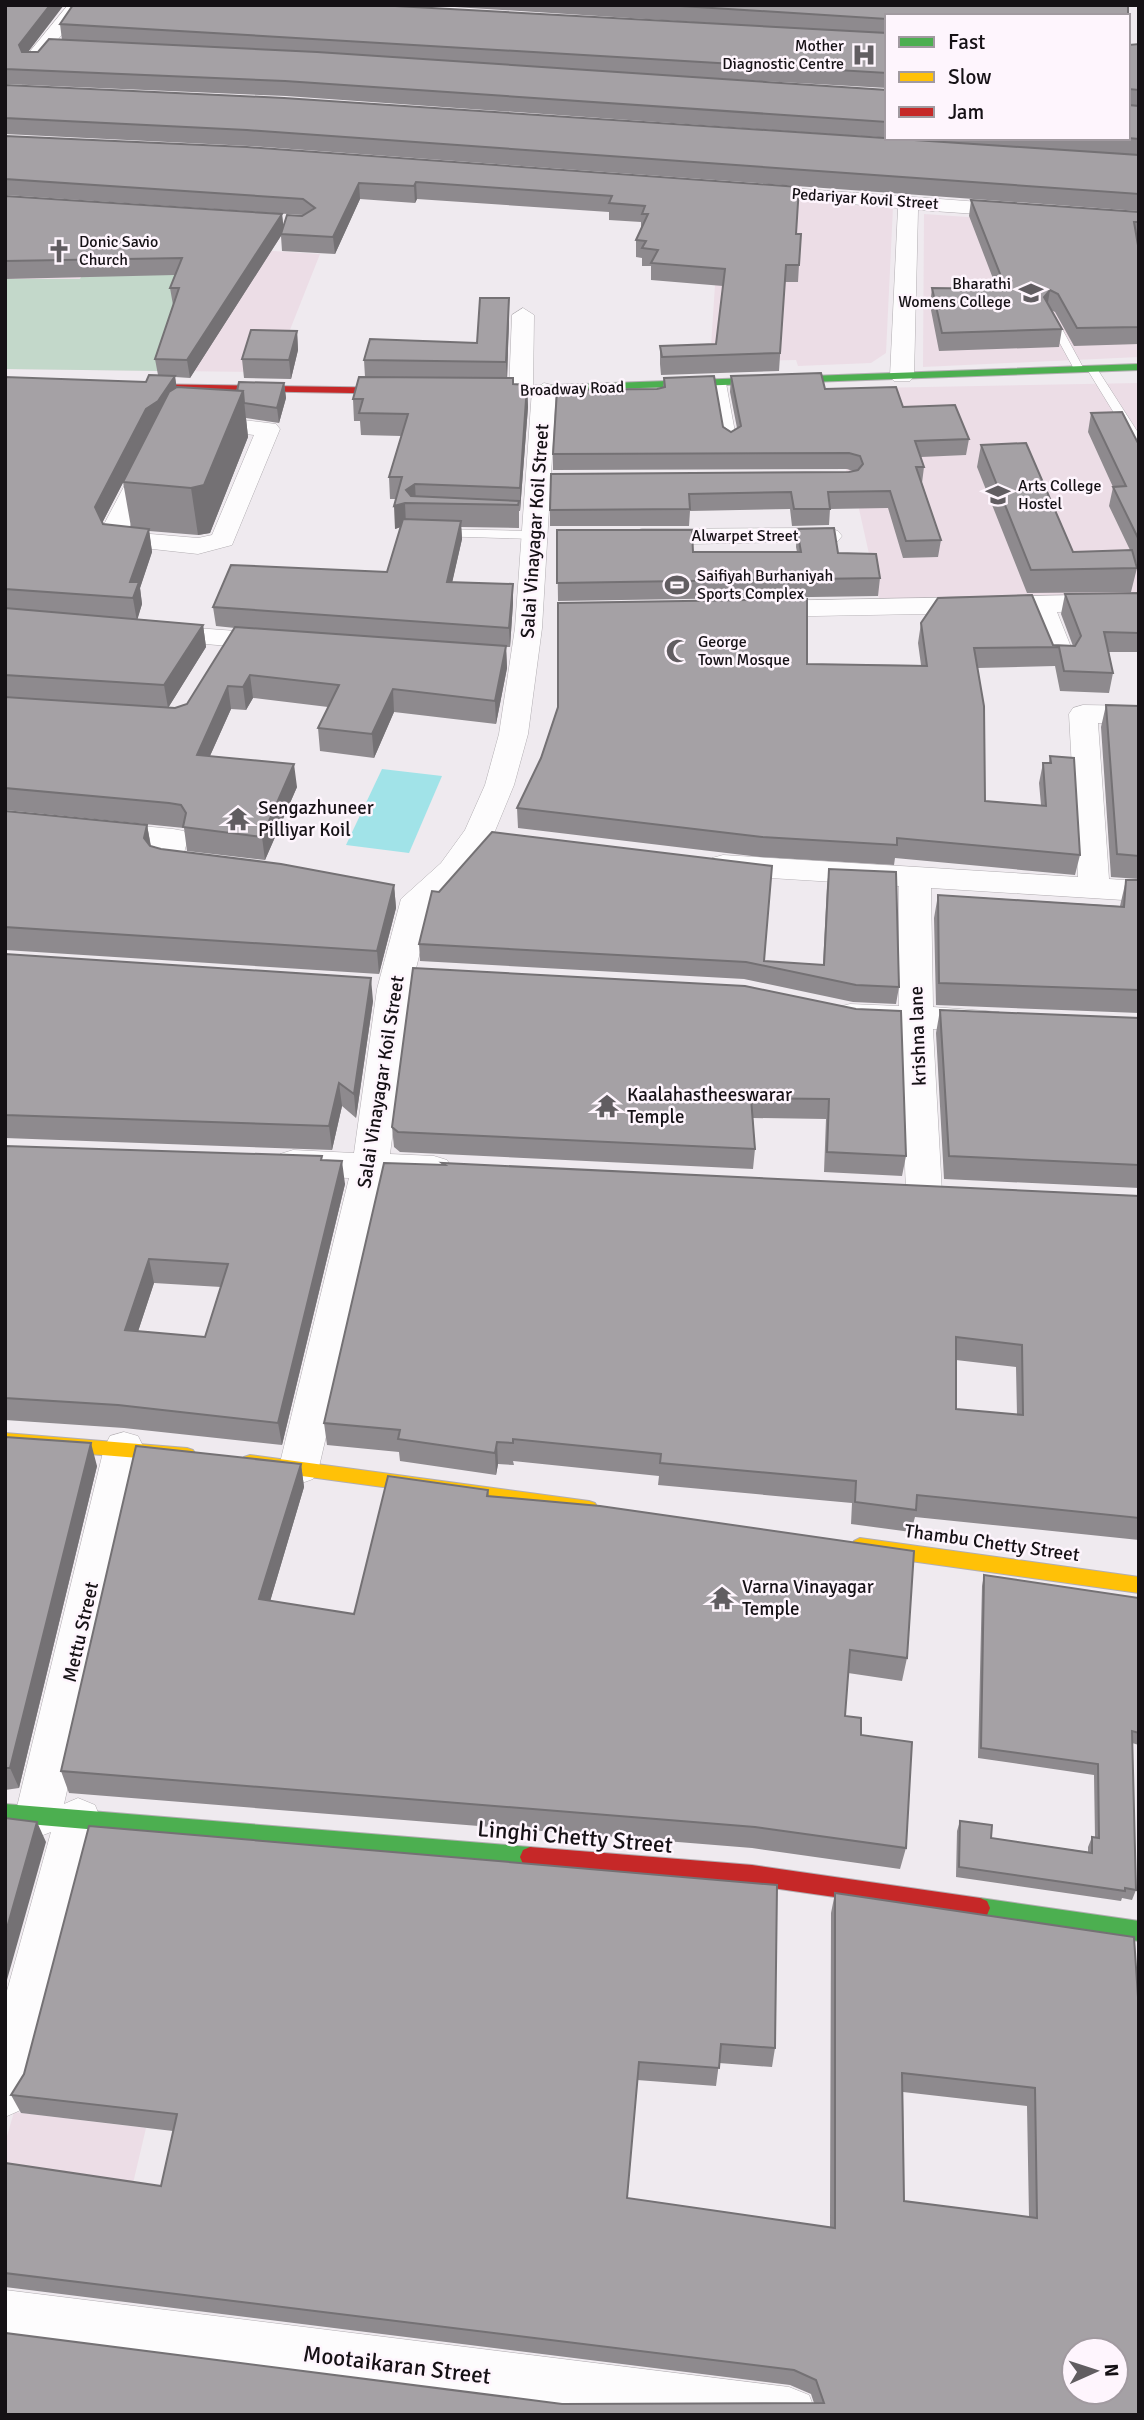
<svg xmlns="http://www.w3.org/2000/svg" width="1144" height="2420" viewBox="0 0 1144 2420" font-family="Signika,sans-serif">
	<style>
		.education { fill: #ecdde6 }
		.green { fill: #c3d8ca }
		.water { fill: #a1e3e8 }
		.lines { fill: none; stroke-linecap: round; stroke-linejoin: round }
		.lane-casing { stroke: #b2aeb2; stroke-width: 1 }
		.street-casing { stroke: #b2aeb2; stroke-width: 1 }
		.fast-casing { stroke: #b2aeb2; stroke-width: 2 }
		.slow-casing { stroke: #b2aeb2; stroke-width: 2 }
		.jam-casing { stroke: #b2aeb2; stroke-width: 2 }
		.lane { fill: #fdfcfd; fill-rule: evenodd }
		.street { fill: #fdfcfd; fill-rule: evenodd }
		.fast { fill: #4caf50; fill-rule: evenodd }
		.slow { fill: #ffc107; fill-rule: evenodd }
		.jam { fill: #c62828; fill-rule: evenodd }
		.wall { fill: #8e8a8e; fill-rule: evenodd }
		.shaded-wall { fill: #747174 }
		.building { fill: #a5a1a5; stroke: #747174; stroke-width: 2; fill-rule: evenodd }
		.labels { text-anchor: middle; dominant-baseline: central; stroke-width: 5; stroke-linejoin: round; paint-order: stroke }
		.far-poi-label { font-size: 16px; fill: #151115; stroke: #fef5fd; text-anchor: start }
		.far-street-label { font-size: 16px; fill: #151115; stroke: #fef5fd }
		.street-label { font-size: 19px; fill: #151115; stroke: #fef5fd }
		.poi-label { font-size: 19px; fill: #151115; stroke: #fef5fd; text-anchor: start }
		.near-street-label { font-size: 23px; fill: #151115; stroke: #fef5fd }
	</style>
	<rect width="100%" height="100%" fill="#efeaef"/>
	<path class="education" d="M736 196 893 207 886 353 871 363 798 366 796 360 710 362 715 285Z
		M924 214 1139 229V357L923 367Z
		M5 232 150 243 320 254 282 350 256 372 5 369Z
		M1139 383V597L879 599 853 482 848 476 819 389Z
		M14 2112 146 2128 130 2196 5 2179V2143Z"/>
	<path class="green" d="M84 272 192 275 173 305 160 371 5 369V279H80Z"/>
	<path class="water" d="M382 769 442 776 409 853 346 845Z"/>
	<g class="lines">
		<g class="lane-casing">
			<path id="lane" d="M1046 314 1055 316 1084 369 1083 371 1074 369 1045 316Z
				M1088 367H1096L1139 434V447L1133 444 1087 369Z
				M720 380 726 383 737 443 731 446 725 443 714 383Z
				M438 529 534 531 540 535 534 539 434 536V530Z"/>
		</g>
		<g class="street-casing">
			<path id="street" d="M68 5H85L12 98 5 99V82Z
				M750 185 1020 205 1030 211 1020 217 918 210 914 376 910 381H894L890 376 898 208 743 195 740 191 743 187Z
				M523 308 534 315 533 390 544 383 552 385 556 390 542 628 528 734 514 785 495 831 464 877 432 903 411 989 390 1154 434 1156 447 1160 452 1169 447 1178 434 1182 385 1180 319 1467 313 1479 299 1484 285 1479 279 1467 349 1178 293 1176 280 1172 275 1163 280 1154 293 1150 354 1153 377 989 401 899 441 863 465 830 485 785 499 734 515 628 532 390 521 397 513 395 509 390 512 315Z
				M226 393 234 395 238 400 235 419 276 424 280 429 232 545 198 554 107 544 101 530 138 460 141 455H159L162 460 127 532 198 538 212 535 254 435 214 430 210 425 218 395Z
				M829 528 838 531 842 536 838 541 641 545 632 542 628 537 632 532 641 529Z
				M1139 594V610L1057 612 1075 657 1071 663H1051L1047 657 1030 612 758 617 748 615 745 609 748 603 758 601Z
				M156 625 276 634 286 636 290 642 286 648 276 650 146 639 142 633 146 627Z
				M1083 705 1139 706V724L1098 723 1109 879 1139 881V901L931 888 933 1007 999 1012 1004 1020 999 1028 987 1031 933 1029 942 1193 937 1202 924 1206 911 1202 906 1193 900 1028 838 1023 833 1015 838 1007 850 1004 899 1006V886L723 875 712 872 707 865 712 858 723 855 1078 877 1069 714 1073 708Z
				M5 813 173 829 184 831 188 838 184 853 215 858 220 865 215 872C196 877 174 872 155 867L150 860 155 846 5 831Z
				M124 1432 138 1436 144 1448 64 1804 78 1798 95 1805 101 1820 31 2091 23 2109 5 2117V1998L51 1832 38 1837 21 1830 15 1815 104 1448 110 1436Z
				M5 2290 789 2387 809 2395 817 2415H563L5 2344Z"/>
		</g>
		<g class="fast-casing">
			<path id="fast" d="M1139 364V370L476 394 471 391 476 388Z
				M5 1804 530 1847 537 1850 540 1857 537 1864 530 1867 5 1822Z
				M980 1898 1139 1921V1941L980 1918 973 1915 970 1908 973 1901Z"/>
		</g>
		<g class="slow-casing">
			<path id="slow" d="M5 1433 187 1448 193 1450 196 1455 193 1460 187 1462 5 1447Z
				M250 1455 589 1501 595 1503 598 1508 595 1513 589 1515 250 1469 244 1467 241 1462 244 1457Z
				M860 1538 1139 1577V1593L860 1554 854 1551 851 1546 854 1541Z"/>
		</g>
		<g class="jam-casing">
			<path id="jam" d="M144 384 406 388 411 391 406 394 140 389V385Z
				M530 1847 752 1865 980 1898 987 1901 990 1908 987 1915 980 1918 752 1885 530 1867 523 1864 520 1857 523 1850Z"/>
		</g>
		<use href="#lane" class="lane"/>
		<use href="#street" class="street"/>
		<use href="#fast" class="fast"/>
		<use href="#slow" class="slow"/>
		<use href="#jam" class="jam"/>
	</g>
	<path class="wall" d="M5 5 28 52H38L62 40 60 24 772 27 423 5H1128L887 16V88L690 77 887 90V138L286 96 5 84Z
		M1139 44V211L249 146 5 134V85L895 138H1128L1129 45Z
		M5 136 799 187 796 234 799 265 798 282H785L779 371 661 375 660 364V346L716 344 723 286 651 280V266H642V258L636 257V240L641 229V222L609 220V212L417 199 415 203 360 199 335 254 282 251 281 236 190 378 175 377 176 387 237 391 284 383 286 398 279 423 246 418 248 437 210 533 198 535 149 531 152 552 140 588 142 604 137 619 203 625 206 647 168 708H175L187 704 235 628 216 626 213 607 387 572 401 527 395 529 396 499H390L389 477 401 436 361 435 360 421H354L353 399 365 377 364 360 477 343 509 317 507 378 513 384 527 385 528 407 520 511H519V528L461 527 462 539 452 582 513 584V603L510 647H506L507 668 496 724 394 712 374 758 320 751 318 728 328 707 253 698 246 710 231 709 210 756 297 787 265 860 187 851 184 828 5 810V377L146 382 158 375 155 359 173 305 170 288 175 275 5 279V196L282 214 283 226 303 215 5 195ZM136 457 123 482 131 527 103 524 102 523Z
		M971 200 1139 212V239H1137L1139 251V344L1074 346 1055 312 1051 310 1062 329 1059 347 939 351 930 305 932 288 997 289 969 216Z
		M297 331 298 350 291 379 244 378 242 359Z
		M731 376 825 389 903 407 969 439 966 455 921 457 924 467 922 483 941 540 938 557 903 558 888 508 830 509 829 525 792 526 790 509 690 511 689 526H550V510L853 471 847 469 553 470V454L657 389 663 387 664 378 731 432 737 428 730 392Z
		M1091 413 1139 445V569L1135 561 1137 568 1131 592 1027 593 977 467 981 445 1073 552 1130 550 1109 506 1113 487 1088 432Z
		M797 529 880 578 878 596 558 601 557 530 693 552H797L796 547Z
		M1139 593V652H1109L1113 673 1109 693 1060 691 1055 666 977 668 985 801 1041 805 1039 783 1043 763H1049L1050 756 1080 855 1075 875 895 858 894 865 760 857 518 828 517 808 807 664 921 665 918 643 921 623 1053 645 1073 646 1061 614 1065 594Z
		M1106 705 1139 706V879L1111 877 1101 727Z
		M5 811 147 825 151 846 161 849 394 885 396 908 379 974 5 950Z
		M829 869 899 987 896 1004 853 1002 744 979 420 961 419 944 823 965 827 886Z
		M1126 880H1139V1013L936 1005 934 918 938 895 1120 906Z
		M5 954 373 1001 356 1118 342 1106 332 1150 5 1138Z
		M745 986 906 1156 902 1176 824 1172 826 1119 753 1118 755 1149 753 1169 400 1152 394 1147 392 1127Z
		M940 1010 1139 1018V1188L944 1179 936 1033Z
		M5 1146 322 1160 345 1184 282 1445 124 1428 5 1420ZM154 1283 221 1287 205 1337 138 1331Z
		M442 1163 1139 1196V1540L915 1517 911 1532 851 1524 852 1503 658 1485 659 1476 513 1461 514 1465 498 1464 496 1475 400 1461 399 1452 327 1445 324 1423 442 1165ZM956 1360 1016 1367 1017 1415 956 1409Z
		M5 1437 97 1466 19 1788 5 1790Z
		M301 1464 304 1487 270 1601 354 1614 488 1490 489 1496 907 1658 902 1681 848 1673 845 1716 861 1735 906 1848 900 1869 752 1848 69 1793 61 1771Z
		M984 1575 1139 1598V1745L1132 1743 1136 1890 1132 1900 1122 1898 1121 1901 956 1877 957 1831 960 1821 991 1838 1088 1852V1847L1092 1837H1095L1094 1775 978 1758 982 1586Z
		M89 1826 775 2048 772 2067 719 2063 716 2086 637 2080 627 2199 830 2227 831 1913 835 1893 1138 1997 1139 2415 562 2404 814 2403 811 2394 790 2385 5 2287V2163L161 2186 173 2131 21 2113 11 2095 24 2074ZM903 2092 1027 2106 1029 2217 904 2201Z"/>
	<path class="shaded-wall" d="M50 5H64L22 60 19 45Z
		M416 182 417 199 415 203 414 186Z
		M359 183 360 199 335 254 333 237Z
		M282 214 284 231 190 378 187 360Z
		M1050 290 1047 308 1044 297Z
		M509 298V317L507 381 506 362Z
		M297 331 298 350 291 379 289 360Z
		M175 376 178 397 150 431 99 529 95 507 146 409Z
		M284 383 286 398 279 423 277 408Z
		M527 385 528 407 520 511V488Z
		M243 391 248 437 210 533 198 535 191 488Z
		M415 484 416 503 406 490Z
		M405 503 406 525 395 529 394 506Z
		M461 521 462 539 448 601 447 582Z
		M149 529 152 552 140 588 142 604 137 621 130 582Z
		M513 584V603L510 647 509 628Z
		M203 625 206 647 168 708 164 685Z
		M506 646 507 668 496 724 495 701Z
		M250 675 253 698 246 710 243 687Z
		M228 686 231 709 200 778 197 755Z
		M393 689 394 712 374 758 372 734Z
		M294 764 297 787 265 860 262 837Z
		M147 825 151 848 144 838Z
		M394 885 396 908 379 974 377 951Z
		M371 978 373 1001 356 1118 354 1094Z
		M339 1083 342 1106 332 1150 329 1126Z
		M342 1161 345 1184 282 1445 278 1423Z
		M149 1259 154 1283 131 1353 125 1330Z
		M497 1442 498 1464 496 1475 495 1453Z
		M91 1443 97 1466 19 1788 10 1768Z
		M301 1464 304 1487 264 1622 259 1599Z
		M37 1822 46 1842 5 1987V1935Z"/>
	<path class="building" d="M5 5H50L19 45 22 52H38L49 39 317 52 887 90V122L285 81 5 69Z
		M73 5H377L887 33V73L60 24Z
		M665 5H1128V16H887V19Z
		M1128 20 1129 45 1139 44V90L1129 89V105L1139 106V139L1128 138Z
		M5 85 284 98 1139 155V194L247 130 5 118Z
		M5 136 247 147 799 187 796 234H801L799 265H786L780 353 662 357 660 346 716 344 725 269 651 263 658 250 642 248 646 241 636 240 648 214H642L645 206 609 203 612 196 416 182 414 186 359 183 333 237 281 234 287 215 302 216 315 208 303 199 5 179Z
		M5 196 282 214 187 360 155 359 179 288H170L182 258 5 261Z
		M971 200 1139 212V222H1134L1139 251V327L1077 328 1058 294 1050 290 1044 297 1062 329 942 333 932 288 1006 289Z
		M480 298H509L506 362 364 360 370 339 477 343Z
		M251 330 297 331 289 360 242 359Z
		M821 373 825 389 896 387 903 407 955 405 969 439 915 441 924 467H916L941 540 906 541 890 491 828 492 830 509H794L791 492 689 494 690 509 550 510 551 474 849 472 858 470 863 464 860 456 849 453 553 454 557 390 657 389 665 387 664 378 714 376 723 427 731 432 741 426 731 376Z
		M149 375 175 376 158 401 146 409 95 507 103 524 149 529 130 582H139L133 598 5 589V377L146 382Z
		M359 377 513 378V384L527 385 520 488 415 484 406 490 411 496 519 501 518 505 405 503 394 506 402 477H389L408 414 359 413 363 399H353Z
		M239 382 284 383 277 408 244 403 243 391H237Z
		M177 387 243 391 204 485 191 488 123 482 169 392Z
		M1122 412 1139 445V540L1113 487 1126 486 1091 413Z
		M1026 443 1073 552 1132 550 1137 568 1031 570 981 445Z
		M403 519 461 521 447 582 513 584 509 628 213 607 231 565 387 572Z
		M834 528 838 553 876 554 880 578 557 583V530H692L693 552H801L797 529Z
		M1139 593V633L1104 632 1113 673 1064 671 1059 647 974 648 984 706 985 801 1046 806 1043 763H1051L1050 756 1074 758 1080 855 897 838V845L762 837 517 808 541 758 558 707V603L807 599V664L927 666 921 623 938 598 1032 595 1053 645 1075 646 1081 636 1065 594Z
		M5 608 203 625 164 685 5 675Z
		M235 627 506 646 495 701 393 689 372 734 318 728 339 685 250 675 243 687 228 686 197 755 294 764 262 837 183 827 186 813 181 805 169 803 5 788V697L175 708 187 704Z
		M1106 705 1139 706V856L1117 854Z
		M5 811 147 825 144 838 150 846 161 849 281 864 394 885 377 951 5 927Z
		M492 832 772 866 764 961 824 965 829 869 896 872 899 987 856 985 746 962 419 944 432 891 439 892Z
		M1126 880H1139V990L939 983 938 895 1124 907Z
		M5 954 371 978 354 1094 339 1083 329 1126 5 1115Z
		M413 968 745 986 856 1009 901 1011 906 1156 827 1152 829 1099 751 1098 755 1149 398 1132 392 1127Z
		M940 1010 1139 1018V1165L949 1156Z
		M5 1146 322 1156 321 1160 342 1161 278 1423 118 1405 5 1398ZM149 1259 228 1264 205 1337 125 1330Z
		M384 1163 445 1165 442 1163 1139 1196V1518L917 1495 916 1510 855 1502 856 1481 660 1463 661 1454 513 1439V1443L497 1442 495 1453 398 1439 400 1430 324 1423ZM956 1337 1022 1345 1023 1415 956 1409Z
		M5 1437 91 1443 10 1768H5Z
		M136 1446 301 1464 259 1599 354 1614 388 1476 488 1490 487 1496 600 1506 914 1551 907 1658 850 1650 845 1716 861 1718V1735L912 1742 906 1848 755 1827 61 1771Z
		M984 1575 1139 1598V1733L1132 1731 1136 1890 1125 1888V1891L959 1867 960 1821 992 1825 991 1838 1092 1853V1837L1099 1838 1098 1764 981 1748Z
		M5 1818 37 1822 5 1935Z
		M89 1826 777 1885 775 2048 721 2044 719 2068 639 2062 627 2198 835 2228V1893L1134 1937 1138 1997H1139V2415H5V2333L562 2404 824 2403 816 2380 794 2370 5 2273V2163L161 2186 177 2114 11 2095 24 2074ZM902 2073 1035 2088 1037 2218 904 2201ZM1074 2350H1116V2392H1074Z"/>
	<defs>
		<g id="hospital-bare" transform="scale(1.89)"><path d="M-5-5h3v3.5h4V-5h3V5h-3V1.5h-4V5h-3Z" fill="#615d61" stroke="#fef5fd" stroke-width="2.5" paint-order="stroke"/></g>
		<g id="church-bare" transform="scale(1.89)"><path d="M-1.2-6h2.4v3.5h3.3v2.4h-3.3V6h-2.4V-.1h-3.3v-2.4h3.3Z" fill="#615d61" stroke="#fef5fd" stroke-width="2.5" paint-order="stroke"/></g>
		<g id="university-bare" transform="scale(1.89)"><path d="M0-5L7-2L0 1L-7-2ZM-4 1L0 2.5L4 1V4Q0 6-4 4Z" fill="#615d61" stroke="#fef5fd" stroke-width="2.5" paint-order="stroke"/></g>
		<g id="stadium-bare" transform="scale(1.89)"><path d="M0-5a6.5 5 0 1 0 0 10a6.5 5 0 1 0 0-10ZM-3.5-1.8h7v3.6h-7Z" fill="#615d61" stroke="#fef5fd" stroke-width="2.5" paint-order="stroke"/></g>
		<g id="mosque-bare" transform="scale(1.89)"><path d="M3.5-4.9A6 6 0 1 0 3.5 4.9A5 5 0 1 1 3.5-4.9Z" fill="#615d61" stroke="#fef5fd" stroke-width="2.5" paint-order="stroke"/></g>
		<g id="temple-bare" transform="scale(1.89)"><path d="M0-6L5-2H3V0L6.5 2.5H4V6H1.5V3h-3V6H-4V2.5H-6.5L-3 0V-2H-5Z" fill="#615d61" stroke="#fef5fd" stroke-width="2.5" paint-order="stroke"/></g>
	</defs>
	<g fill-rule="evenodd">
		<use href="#hospital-bare" x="864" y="55"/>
		<use href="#church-bare" x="59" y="251"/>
		<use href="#university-bare" x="1031" y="293"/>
		<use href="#university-bare" x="998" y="495"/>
		<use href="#stadium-bare" x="677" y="585"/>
		<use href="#mosque-bare" x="678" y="651"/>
		<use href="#temple-bare" x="238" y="819"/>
		<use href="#temple-bare" x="607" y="1106"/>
		<use href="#temple-bare" x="722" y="1598"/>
	</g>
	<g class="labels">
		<g class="far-poi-label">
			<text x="844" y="46" text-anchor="end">Mother<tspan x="844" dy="18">Diagnostic Centre</tspan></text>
			<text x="79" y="242">Donic Savio<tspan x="79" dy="18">Church</tspan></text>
			<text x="1011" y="284" text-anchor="end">Bharathi<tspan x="1011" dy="18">Womens College</tspan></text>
			<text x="1018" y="486">Arts College<tspan x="1018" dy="18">Hostel</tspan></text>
			<text x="697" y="576">Saifiyah Burhaniyah<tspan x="697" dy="18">Sports Complex</tspan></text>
			<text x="698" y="642">George<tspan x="698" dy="18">Town Mosque</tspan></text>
		</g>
		<g class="far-street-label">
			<text transform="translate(865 199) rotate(4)">Pedariyar Kovil Street</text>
			<text transform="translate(572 389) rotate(-2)">Broadway Road</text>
			<text x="745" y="536">Alwarpet Street</text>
		</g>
		<g class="street-label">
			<text transform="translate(535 531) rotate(-86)">Salai Vinayagar Koil Street</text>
			<text transform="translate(918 1036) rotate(-92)">krishna lane</text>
			<text transform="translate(381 1082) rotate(-81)">Salai Vinayagar Koil Street</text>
			<text transform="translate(992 1543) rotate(8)">Thambu Chetty Street</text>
			<text transform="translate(81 1632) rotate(-77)">Mettu Street</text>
		</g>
		<g class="poi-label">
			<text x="258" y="808">Sengazhuneer<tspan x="258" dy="22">Pilliyar Koil</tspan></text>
			<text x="627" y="1095">Kaalahastheeswarar<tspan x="627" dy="22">Temple</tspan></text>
			<text x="742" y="1587">Varna Vinayagar<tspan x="742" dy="22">Temple</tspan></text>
		</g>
		<g class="near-street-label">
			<text transform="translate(575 1837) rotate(5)">Linghi Chetty Street</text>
			<text transform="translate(397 2365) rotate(7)">Mootaikaran Street</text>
		</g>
	</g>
	<rect width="1144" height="2420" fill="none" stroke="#151115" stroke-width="14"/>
	<rect x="885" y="14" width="245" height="126" fill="#fef5fd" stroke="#a19aa0" stroke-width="2"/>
	<rect x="899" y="37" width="35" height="10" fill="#4caf50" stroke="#a19aa0" stroke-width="2"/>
	<text x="948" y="49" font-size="21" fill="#151115">Fast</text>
	<rect x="899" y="72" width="35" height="10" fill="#ffc107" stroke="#a19aa0" stroke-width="2"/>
	<text x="948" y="84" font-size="21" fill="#151115">Slow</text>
	<rect x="899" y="107" width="35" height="10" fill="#c62828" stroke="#a19aa0" stroke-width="2"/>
	<text x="948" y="119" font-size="21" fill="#151115">Jam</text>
	<g transform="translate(1095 2371) rotate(87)"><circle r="33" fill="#fef5fd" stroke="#a19aa0" stroke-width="2"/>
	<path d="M0-5L12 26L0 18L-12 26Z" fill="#615d61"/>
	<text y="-10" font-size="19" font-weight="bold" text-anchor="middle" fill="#151115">N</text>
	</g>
</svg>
